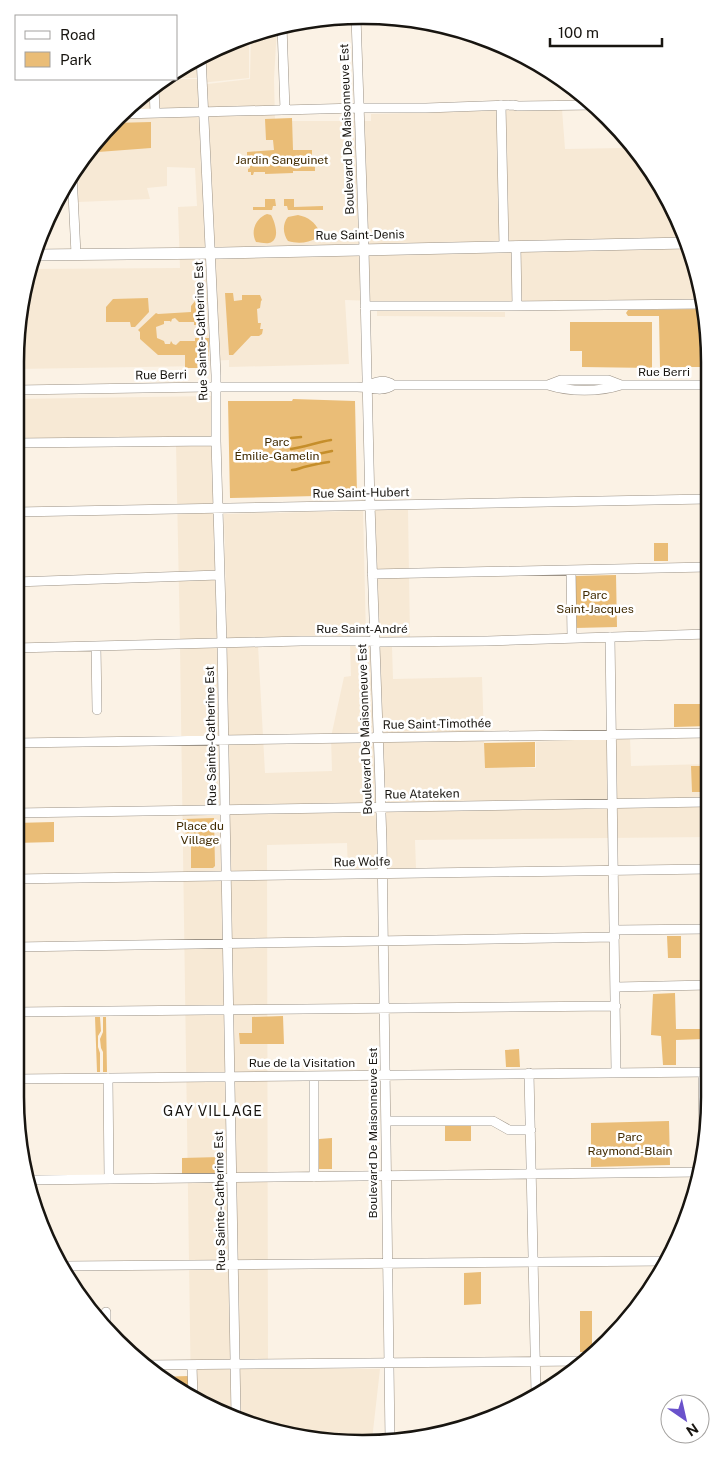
<svg xmlns="http://www.w3.org/2000/svg" width="725" height="1459" viewBox="0 0 725 1459" font-family="'Public Sans',sans-serif">
	<style>
		.built { fill: #f7e9d5 }
		.green { fill: #eabd77 }
		.lines { fill: none; stroke-linecap: round; stroke-linejoin: round }
		.stream { stroke: #c58e2b; stroke-width: 2.5 }
		.minor-casing { stroke: #9b9286; stroke-width: 10 }
		.major-casing { stroke: #9b9286; stroke-width: 12 }
		.minor { stroke: #fff; stroke-width: 9 }
		.major { stroke: #fff; stroke-width: 11 }
		.labels { text-anchor: middle; dominant-baseline: central; stroke-width: 5; stroke-linejoin: round; paint-order: stroke }
		.street-label { font-size: 12px; fill: #181510; stroke: #fff }
		.park-label { font-size: 12px; fill: #402a00; stroke: #fff }
		.neighbourhood-label { font-size: 14px; letter-spacing: 1px; fill: #181510; stroke: #fff }
		.rim { fill: none; stroke: #181510; stroke-width: 2.5 }
	</style>
	<rect width="100%" height="100%" fill="#fbf2e5"/>
	<path class="built" d="M277 27 274 79 275 121H371V114L562 109 565 149 622 148 624 136 638 151 684 230 703 300 403 302 345 300 349 364 229 367V360L205 361 203 366 16 369V340L28 269 180 268 178 207 197 206 195 168 167 167V186L147 188 150 199 78 202 79 164 87 151 133 101 164 79H198L199 85 250 79 251 33Z
		M249 34V78L200 83 199 78H176V71L189 62Z
		M377 311 505 312V317L377 316Z
		M211 396 217 640 180 641 176 444 16 448V399Z
		M375 510H408L410 637H379Z
		M363 511 366 636 227 639 224 514Z
		M350 644 392 647 393 679 482 677 485 768H536V742L630 737 631 766 708 764V837L415 840 416 869 348 871 347 843 267 845 268 1369H380L372 1440 294 1437 191 1398 180 647 258 645 265 773 332 771 331 737 344 677 351 676Z"/>
	<path class="green" d="M292 118 293 150H312V158L308 159V165L315 167V171H293V173L265 174V172H254L253 175H251V172H248V169L250 168 249 159H247V152L274 150 273 140H266L265 119Z
		M151 122V148L98 152V147L103 146 102 134 113 123Z
		M265 199H275L276 206H273L272 210H253V207H265Z
		M284 199H294V207L323 206V210H288L287 206H284Z
		M267 214 271 215C275 222 281 240 269 243 265 244 260 242 256 242 250 231 256 218 267 214Z
		M298 215C308 217 315 222 319 231L317 238C308 243 298 244 288 241 283 234 282 224 288 217Z
		M225 293H233L234 301 242 300V295H260L262 300 261 301 260 308 257 309 258 323H261L260 329H263L262 334 259 336H251L233 355H229Z
		M199 296 200 325H194V322H179L175 318 172 319 171 322 170 321H164V324L156 327 157 338 164 341 165 344H170L171 341 173 344 176 345 180 341H195V338H209L208 368H185V355H158L140 339V332L138 330 156 313 158 314 191 312V306Z
		M148 298 149 312 135 327H131L130 322H106V307L113 299Z
		M702 309V319H707V367H660L659 316H628L626 313 628 310Z
		M570 322H652V368L582 367V351H570Z
		M293 399 355 401 357 495 230 498 228 401H292Z
		M654 543H668V561H654Z
		M616 575 617 627 575 628 573 576Z
		M674 704H708V726L674 727Z
		M535 742V767L485 768 484 743Z
		M691 766H707L708 792H692Z
		M214 818 215 866 213 868H191V846L183 827V819Z
		M54 822V842L15 843V823Z
		M667 936H681V958H668Z
		M675 993 676 1029H703L704 1039 676 1040V1065H663L661 1036 651 1035 653 994Z
		M283 1016 284 1044H240L239 1033H252V1017Z
		M95 1017H100L101 1031 98 1036V1047L100 1053V1072H97Z
		M103 1017H106L107 1072H103V1052L101 1048 100 1039 103 1032Z
		M519 1049 520 1067H506L505 1050Z
		M669 1121 670 1165 591 1167V1123Z
		M445 1124H471V1141H445Z
		M332 1138V1169H319V1139Z
		M220 1157 221 1176H182V1158Z
		M481 1272V1304L464 1305V1273Z
		M580 1311H592V1352H580Z
		M188 1376V1397L159 1377Z"/>
	<g class="lines">
		<path class="stream" d="M291 438 301 437
			M291 449C305 447 318 442 331 440
			M292 460 309 458 313 455 332 451
			M292 470C297 470 300 468 304 467 312 465 320 463 329 462"/>
		<g class="minor-casing">
			<path id="minor" d="M356 17 364 249 370 505 382 842 390 1440
				M282 26 285 110
				M201 56 216 375V441L222 644 236 1415
				M154 87 155 113
				M501 105 504 246
				M121 114 358 108H426L513 105 518 106 595 105
				M72 174 76 254
				M516 246 517 306
				M365 306H503L703 304
				M548 385C569 392 600 392 621 385
				M367 387C375 381 385 379 393 385H548L561 380H608L621 385H707
				M16 390 207 387H357C371 387 381 393 393 385
				M16 443 216 441
				M16 512 708 499
				M571 570 572 638
				M372 574 708 567
				M15 582 219 575
				M610 637 616 1072
				M96 646 97 710
				M15 648 301 641H365L385 642 487 641 708 634
				M15 743 708 733
				M15 813 708 802
				M15 879C246 875 477 874 709 869
				M615 930 709 929
				M15 947 615 937
				M616 987 709 985
				M15 1012 616 1006
				M703 1072 704 1149
				M529 1073 536 1394
				M314 1076V1177
				M108 1078 109 1179
				M15 1079 709 1072
				M386 1121H493L509 1130H531
				M29 1180 701 1172
				M64 1266 667 1261
				M106 1312V1329
				M144 1365 582 1361
				M192 1365 193 1399"/>
		</g>
		<g class="major-casing">
			<path id="major" d="M34 255 222 253 687 243"/>
		</g>
		<use href="#minor" class="minor"/>
		<use href="#major" class="major"/>
	</g>
	<g class="labels">
		<g class="street-label">
			<text transform="translate(347 129) rotate(-92)">Boulevard De Maisonneuve Est</text>
			<text transform="translate(360 235) rotate(-1)">Rue Saint-Denis</text>
			<text transform="translate(201 331) rotate(-92)">Rue Sainte-Catherine Est</text>
			<text x="664" y="372">Rue Berri</text>
			<text transform="translate(161 375) rotate(-1)">Rue Berri</text>
			<text transform="translate(361 493) rotate(-1)">Rue Saint-Hubert</text>
			<text x="362" y="629">Rue Saint-André</text>
			<text transform="translate(437 724) rotate(-1)">Rue Saint-Timothée</text>
			<text transform="translate(365 729) rotate(-92)">Boulevard De Maisonneuve Est</text>
			<text transform="translate(211 736) rotate(-91)">Rue Sainte-Catherine Est</text>
			<text transform="translate(422 794) rotate(-1)">Rue Atateken</text>
			<text transform="translate(362 862) rotate(-1)">Rue Wolfe</text>
			<text x="302" y="1063">Rue de la Visitation</text>
			<text transform="translate(373 1133) rotate(-90)">Boulevard De Maisonneuve Est</text>
			<text transform="translate(220 1201) rotate(-91)">Rue Sainte-Catherine Est</text>
		</g>
		<g class="park-label">
			<text x="282" y="160">Jardin Sanguinet</text>
			<text x="277" y="442">Parc<tspan x="277" dy="14">Émilie-Gamelin</tspan></text>
			<text x="595" y="595">Parc<tspan x="595" dy="14">Saint-Jacques</tspan></text>
			<text x="200" y="826">Place du<tspan x="200" dy="14">Village</tspan></text>
			<text x="630" y="1137">Parc<tspan x="630" dy="14">Raymond-Blain</tspan></text>
		</g>
		<g class="neighbourhood-label">
			<text x="213" y="1111">GAY VILLAGE</text>
		</g>
	</g>
	<path d="M0 0H725V1459H0ZM362 24H363A338 338 0 0 1 701 362V1097A338 338 0 0 1 363 1435H362A338 338 0 0 1 24 1097V362A338 338 0 0 1 362 24Z" fill="#fff" fill-rule="evenodd"/>
	<path class="rim" d="M362 24H363A338 338 0 0 1 701 362V1097A338 338 0 0 1 363 1435H362A338 338 0 0 1 24 1097V362A338 338 0 0 1 362 24Z"/>
	<rect x="15" y="15" width="162" height="65" fill="#ffffff" stroke="#a3a19f"/>
	<rect x="25" y="31" width="25" height="8" fill="#ffffff" stroke="#a3a19f"/>
	<text x="60" y="40" font-size="15" fill="#181510">Road</text>
	<rect x="25" y="52" width="25" height="15" fill="#eabd77" stroke="#a3a19f"/>
	<text x="60" y="65" font-size="15" fill="#181510">Park</text>
	<g transform="translate(685 1419) rotate(146)"><circle r="24" fill="#ffffff" stroke="#a3a19f"/>
	<path d="M0-4L9 19L0 12L-9 19Z" fill="#6a52cb"/>
	<text y="-8" font-size="14" font-weight="bold" text-anchor="middle" fill="#181510">N</text>
	</g>
	<path d="M550 38v8h112v-8" fill="none" stroke="#181510" stroke-width="2.5"/>
	<text x="558" y="38" font-size="15" fill="#181510" stroke="#ffffff" stroke-width="4" paint-order="stroke">100 m</text>
</svg>
